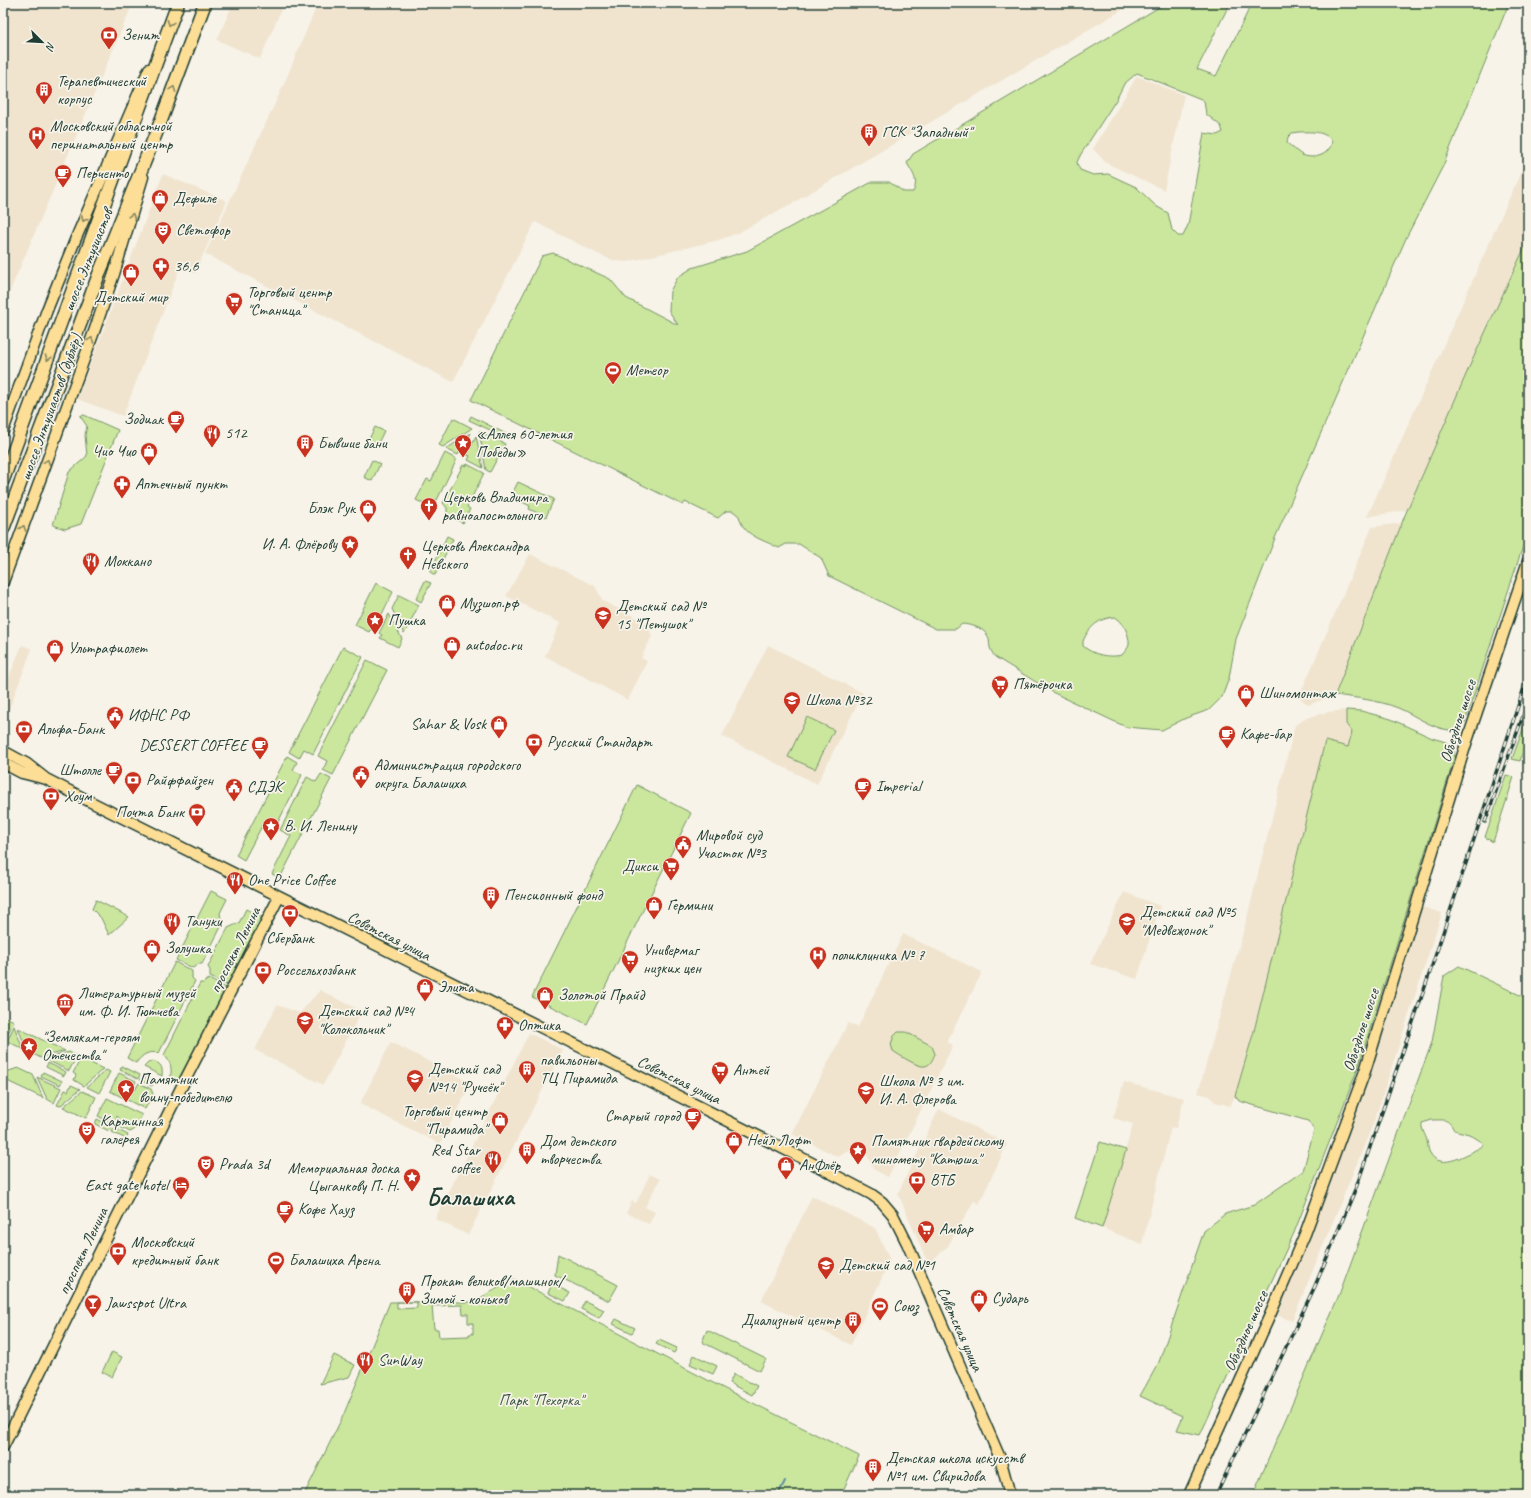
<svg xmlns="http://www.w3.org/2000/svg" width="1531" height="1498" viewBox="0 0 1531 1498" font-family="Caveat,sans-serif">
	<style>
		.built { fill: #f0e4cf }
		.green { fill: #cbe69d; stroke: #759268; fill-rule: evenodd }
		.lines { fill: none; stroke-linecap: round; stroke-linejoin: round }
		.stream { stroke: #5c919e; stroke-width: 2 }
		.major-casing { stroke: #1f3d34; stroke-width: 13 }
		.highway-casing { stroke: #1f3d34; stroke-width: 15 }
		.major { stroke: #fdde96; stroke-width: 10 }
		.highway { stroke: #fdde96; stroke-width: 12 }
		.rail-casing { stroke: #1f3d34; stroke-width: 3.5 }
		.rail { stroke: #f7f3e8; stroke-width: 2; stroke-dasharray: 6; stroke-linecap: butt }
		.oneway { stroke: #838560 }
		.labels { text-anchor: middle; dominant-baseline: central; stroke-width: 3.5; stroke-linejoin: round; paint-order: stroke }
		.poi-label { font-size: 16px; fill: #1f3d34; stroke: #f7f3e8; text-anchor: start }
		.street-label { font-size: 16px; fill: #1f3d34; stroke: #f7f3e8 }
		.park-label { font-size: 16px; fill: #395644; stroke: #f7f3e8 }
		.town-label { font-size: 24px; font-weight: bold; fill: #1f3d34; stroke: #f7f3e8 }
	</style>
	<rect width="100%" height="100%" fill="#f7f3e8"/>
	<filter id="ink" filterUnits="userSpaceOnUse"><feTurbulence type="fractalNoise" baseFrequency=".025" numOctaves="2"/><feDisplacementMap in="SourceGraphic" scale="8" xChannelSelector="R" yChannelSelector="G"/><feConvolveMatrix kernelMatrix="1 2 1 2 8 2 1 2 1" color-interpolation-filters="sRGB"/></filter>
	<g filter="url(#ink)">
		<path class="built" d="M3 3H133L7 298 3 297Z
			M233 3H284L260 59 217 40Z
			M318 3H1134L791 204 738 233 719 240 627 262 615 261 602 256 535 222 453 382 205 254 283 86Z
			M1137 76 1184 95 1164 190 1106 163 1093 149Z
			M1528 156V240L1471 363 1407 510 1367 517Z
			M163 174 227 201 195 273 180 268 123 416 77 399Z
			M1402 523 1335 695 1308 705 1299 697 1372 527Z
			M530 554 595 586 603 601 647 623 652 636 641 658 647 661 628 700 545 656 560 623 506 596Z
			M22 645 32 649 3 725V692Z
			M768 645 863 693 817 784 722 736Z
			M1346 710V724L1352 732 1348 747 1325 742 1254 1031 1235 1096 1230 1106 1215 1102 1209 1096 1198 1093 1247 918 1295 725 1307 718 1328 712Z
			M1124 892 1160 906 1137 979 1090 964Z
			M1422 907 1442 913 1374 1122 1292 1321 1276 1315 1329 1188 1379 1044Z
			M903 934 982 972 947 1042 953 1045 888 1177 873 1169 862 1143 838 1157 792 1134 848 1023 858 1027Z
			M320 990 362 1011 323 1085 255 1050 277 1005 300 1013Z
			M529 1033 563 1050 468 1235 435 1219Z
			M391 1042 471 1083 440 1144 360 1104Z
			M1124 1082 1184 1098 1176 1128 1171 1127 1142 1244 1102 1228 1133 1124 1113 1118Z
			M939 1109 1007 1144 979 1204 974 1201 948 1246 928 1264 898 1193Z
			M650 1174 660 1179 645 1207 655 1212 649 1224 626 1213 632 1201 636 1203Z
			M812 1196 875 1228 890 1260 851 1345 761 1301Z"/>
		<path class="green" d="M1166 3H1230L1197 69 1216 76 1252 3H1509L1443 166 1407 236 1275 538 1236 639 1229 678 1222 697 1209 710 1186 718 1162 730 1126 727 1054 693 995 657C989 648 990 648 989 639 986 628 972 625 962 624L956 629H936L829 576 821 558 799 544H786L779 548C762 539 743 536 739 516L733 511H726L718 518 685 502 683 505 471 400 542 256 553 253 610 279 626 298 678 325 669 311 670 291 678 277 692 268 747 251 872 182H889L904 192H913C919 180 913 174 907 163L913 154ZM1137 73 1201 99 1204 101 1206 114 1221 126 1223 132 1217 135 1204 133 1188 225 1183 236H1178L1172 230 1168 213 1156 206 1136 187 1108 174 1093 175 1080 170 1078 166 1077 162 1081 154 1116 100 1124 84ZM1298 132C1310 132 1324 130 1332 141 1330 155 1315 160 1302 155 1297 152 1291 146 1287 143L1288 137 1292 133ZM1115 617C1123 621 1130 635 1129 645 1128 649 1124 652 1122 655 1109 658 1093 655 1083 646V641C1089 627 1099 618 1115 617Z
			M1528 240V531L1465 722C1461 727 1455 731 1449 730 1431 728 1415 715 1398 708 1378 700 1356 698 1335 695L1405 515 1471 363Z
			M84 415 118 430 81 524 65 529 53 525 69 472 87 456 85 435 87 426 80 416Z
			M471 416 506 434 509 437V439L469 420Z
			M453 418 472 428 443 447 439 445Z
			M375 427 384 431 376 447 367 443Z
			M479 431 505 444 490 472 486 470Z
			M471 433 461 452 460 451 458 455 446 449Z
			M476 436 483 468 468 460 470 456 467 455Z
			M445 453 456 459V461L437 500 431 501 426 505 416 500 427 479 431 481Z
			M372 460 380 464 372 481 364 477Z
			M467 464 484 473 467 507 470 509 463 523 447 515V508L443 503 463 465 466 466Z
			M518 482 554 499 546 517 529 509 530 506 511 496Z
			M447 536 453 539 435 575 430 572Z
			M425 581 431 583 421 602 416 599Z
			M376 583 393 592 374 630 371 629 369 632 355 625Z
			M399 595 419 605 404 634 392 609Z
			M389 614 402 639 398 647 380 638 382 635 379 633Z
			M343 647 363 657 313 754 304 749 299 758 289 752Z
			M367 660 387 670 333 775 323 770 327 761 318 756Z
			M1346 710 1361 711 1391 719 1432 738 1446 742 1453 747 1455 756 1358 1068 1294 1233 1200 1435 1177 1430 1183 1416 1140 1396 1159 1362 1204 1231 1225 1214 1254 1205 1303 1171 1314 1130 1308 1121 1239 1101 1235 1096 1254 1031 1325 741 1348 747 1352 732 1346 724Z
			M1528 715V733L1520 761 1512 759Z
			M807 717 834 730 815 769 788 757Z
			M287 756 297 762 293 770 302 775 275 828 264 822 244 860 236 855Z
			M321 774 331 779 280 878 272 874 291 836 280 830 307 777 316 782Z
			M1506 775 1514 777 1493 842 1485 837Z
			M637 785 691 813 587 1024 532 997Z
			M211 891 227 899 220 913 222 925 202 964H198L193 968 176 960Z
			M96 900 129 917 109 935 101 918 92 909Z
			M246 909 262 917 227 985 210 977V970L208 967 228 928 239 923Z
			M175 962 192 971V978L195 981 159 1053C148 1051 143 1054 136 1063L127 1058Z
			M1459 966 1528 999V1495H1253L1339 1295 1432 1042 1444 976ZM1432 1120C1444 1120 1448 1118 1454 1130L1469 1134 1482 1142 1483 1146C1470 1152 1441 1173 1430 1153 1428 1150 1428 1145 1427 1141 1426 1135 1421 1130 1422 1123Z
			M209 979 226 988 177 1083 170 1080C172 1069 172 1063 164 1055L200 983H203Z
			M3 1016 14 1021 5 1040 3 1039Z
			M14 1026 23 1049 7 1041Z
			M18 1028 65 1051 41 1058 27 1051Z
			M898 1032H906L932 1046 935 1054C933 1058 931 1065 925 1066 919 1068 899 1055 893 1051L891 1044 894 1036Z
			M69 1052 77 1056 69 1071 45 1059Z
			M81 1058 103 1069 84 1086 74 1080 76 1075 73 1073Z
			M152 1061C161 1063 163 1067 162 1076L144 1067 148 1063Z
			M48 1063 66 1072 64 1076 46 1067Z
			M122 1066 140 1075 138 1079 120 1070Z
			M18 1068 33 1075 43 1098 3 1079V1073Z
			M106 1070 110 1072 99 1093 87 1087Z
			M43 1072 62 1081 60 1085 41 1076Z
			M119 1073 136 1081 133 1088 135 1090 139 1083 151 1089 153 1094 145 1109 110 1091Z
			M143 1076 154 1081 152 1086 140 1080Z
			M37 1077 61 1088 54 1103 47 1099Z
			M71 1085 80 1089 60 1106 57 1105 65 1090 68 1091Z
			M82 1091 96 1097 86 1118 63 1107Z
			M107 1098 142 1115 134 1130 130 1132 116 1125 119 1118 117 1116 113 1124 98 1116Z
			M97 1119 112 1127 109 1131 95 1124Z
			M114 1128 128 1135 126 1139 112 1132Z
			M1100 1142 1126 1150 1102 1228 1075 1218Z
			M558 1254 618 1285 609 1301 555 1275Z
			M514 1279 721 1387 859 1456 841 1495H304L343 1416 390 1302H473ZM397 1302H417V1308L397 1309ZM462 1305 463 1314H468V1323H473V1334H469V1336L439 1337 438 1329H434L432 1306Z
			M552 1284 570 1293 565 1301 548 1293Z
			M585 1301 604 1310 599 1318 581 1309Z
			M616 1319 635 1328 632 1333 613 1324Z
			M707 1330 766 1359 760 1371 702 1342Z
			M659 1340 677 1348 674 1353 656 1344Z
			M112 1352 122 1357 112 1377 102 1372Z
			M334 1355 355 1365 349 1377 320 1384Z
			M694 1355 717 1366 713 1374 690 1364Z
			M734 1374 757 1386 752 1395 729 1383Z"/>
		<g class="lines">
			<path class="stream" d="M778 1495 785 1481"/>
			<g class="major-casing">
				<path id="major" d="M3 431 47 310 76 238 149 69
					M3 582 95 329 114 274 143 177
					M3 751 27 764 46 779 91 802 806 1160 871 1194 882 1202 893 1215 907 1243 1000 1458 1010 1495
					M3 763 22 773 42 778
					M3 1447 182 1086 279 897
					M1189 1495 1270 1315 1305 1234 1365 1071 1465 747 1528 561"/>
			</g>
			<g class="highway-casing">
				<path id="highway" d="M3 480 178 3
					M3 529 99 274 159 126 205 3"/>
			</g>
			<use href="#major" class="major"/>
			<use href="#highway" class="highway"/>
			<g class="rail-casing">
				<path id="rail" d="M1485 822 1528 702
					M1216 1495 1315 1286 1357 1185 1427 981 1528 676"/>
			</g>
			<use href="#rail" class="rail"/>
		</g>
		<defs><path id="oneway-chevron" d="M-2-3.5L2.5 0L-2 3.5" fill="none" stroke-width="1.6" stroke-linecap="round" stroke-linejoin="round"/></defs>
		<g class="oneway">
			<use href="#oneway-chevron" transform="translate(170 23) rotate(111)"/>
			<use href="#oneway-chevron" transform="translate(173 89) rotate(-69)"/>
			<use href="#oneway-chevron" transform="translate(132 216) rotate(-73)"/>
			<use href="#oneway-chevron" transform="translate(84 219) rotate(113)"/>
			<use href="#oneway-chevron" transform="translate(91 340) rotate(-70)"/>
			<use href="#oneway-chevron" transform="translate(48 358) rotate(110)"/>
			<use href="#oneway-chevron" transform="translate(47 462) rotate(-70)"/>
			<use href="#oneway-chevron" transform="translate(23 528) rotate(-70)"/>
		</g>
	</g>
	<defs>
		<g id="bank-pin" transform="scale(0.9)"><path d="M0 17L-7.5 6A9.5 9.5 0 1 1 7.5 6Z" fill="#c8321e" stroke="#f7f3e8"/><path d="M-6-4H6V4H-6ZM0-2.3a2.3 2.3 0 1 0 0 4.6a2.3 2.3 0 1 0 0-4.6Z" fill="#fff"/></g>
		<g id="building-pin" transform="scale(0.9)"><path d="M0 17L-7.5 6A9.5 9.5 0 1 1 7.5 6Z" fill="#c8321e" stroke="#f7f3e8"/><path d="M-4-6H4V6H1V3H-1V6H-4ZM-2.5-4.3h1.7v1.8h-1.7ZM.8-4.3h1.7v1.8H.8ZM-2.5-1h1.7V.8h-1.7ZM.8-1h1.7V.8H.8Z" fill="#fff"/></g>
		<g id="hospital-pin" transform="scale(0.9)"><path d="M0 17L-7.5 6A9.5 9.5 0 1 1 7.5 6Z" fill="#c8321e" stroke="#f7f3e8"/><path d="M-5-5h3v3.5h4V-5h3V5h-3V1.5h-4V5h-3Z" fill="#fff"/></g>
		<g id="cafe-pin" transform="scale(0.9)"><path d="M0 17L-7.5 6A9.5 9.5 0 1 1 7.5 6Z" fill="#c8321e" stroke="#f7f3e8"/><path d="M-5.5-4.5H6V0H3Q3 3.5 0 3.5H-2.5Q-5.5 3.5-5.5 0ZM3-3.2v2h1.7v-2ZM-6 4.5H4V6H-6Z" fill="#fff"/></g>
		<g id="shop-pin" transform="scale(0.9)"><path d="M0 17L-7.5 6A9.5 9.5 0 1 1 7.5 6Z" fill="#c8321e" stroke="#f7f3e8"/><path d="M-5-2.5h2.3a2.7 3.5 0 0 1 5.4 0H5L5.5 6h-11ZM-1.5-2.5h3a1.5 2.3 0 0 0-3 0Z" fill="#fff"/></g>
		<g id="theatre-pin" transform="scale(0.9)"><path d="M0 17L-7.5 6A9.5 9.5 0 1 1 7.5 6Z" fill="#c8321e" stroke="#f7f3e8"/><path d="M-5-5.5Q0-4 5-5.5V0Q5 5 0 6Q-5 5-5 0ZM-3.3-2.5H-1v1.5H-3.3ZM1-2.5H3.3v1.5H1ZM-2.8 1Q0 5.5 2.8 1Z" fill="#fff"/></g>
		<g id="pharmacy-pin" transform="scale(0.9)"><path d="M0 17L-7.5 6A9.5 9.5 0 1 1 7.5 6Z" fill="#c8321e" stroke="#f7f3e8"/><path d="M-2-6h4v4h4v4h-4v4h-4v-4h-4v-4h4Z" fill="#fff"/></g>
		<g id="supermarket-pin" transform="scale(0.9)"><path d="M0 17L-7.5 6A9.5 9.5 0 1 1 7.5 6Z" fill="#c8321e" stroke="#f7f3e8"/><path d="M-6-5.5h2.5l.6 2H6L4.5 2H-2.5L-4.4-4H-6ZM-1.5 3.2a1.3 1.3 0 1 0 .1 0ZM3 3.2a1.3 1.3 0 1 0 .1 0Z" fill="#fff"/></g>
		<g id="stadium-pin" transform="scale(0.9)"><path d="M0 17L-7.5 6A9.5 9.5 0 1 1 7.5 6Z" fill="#c8321e" stroke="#f7f3e8"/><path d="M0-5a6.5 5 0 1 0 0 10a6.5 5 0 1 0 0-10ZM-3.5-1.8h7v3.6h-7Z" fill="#fff"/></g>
		<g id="restaurant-pin" transform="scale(0.9)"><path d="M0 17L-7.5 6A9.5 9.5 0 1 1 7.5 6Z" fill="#c8321e" stroke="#f7f3e8"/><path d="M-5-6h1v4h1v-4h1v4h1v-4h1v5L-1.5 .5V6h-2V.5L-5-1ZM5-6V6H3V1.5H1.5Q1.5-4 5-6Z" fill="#fff"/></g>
		<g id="sight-pin" transform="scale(0.9)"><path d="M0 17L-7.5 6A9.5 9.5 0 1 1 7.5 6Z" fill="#c8321e" stroke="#f7f3e8"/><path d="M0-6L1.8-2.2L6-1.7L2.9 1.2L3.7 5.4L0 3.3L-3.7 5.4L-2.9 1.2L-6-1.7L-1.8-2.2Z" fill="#fff"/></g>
		<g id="church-pin" transform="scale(0.9)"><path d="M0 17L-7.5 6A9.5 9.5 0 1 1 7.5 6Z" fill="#c8321e" stroke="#f7f3e8"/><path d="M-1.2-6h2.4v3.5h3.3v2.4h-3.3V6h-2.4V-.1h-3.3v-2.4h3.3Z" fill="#fff"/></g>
		<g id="school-pin" transform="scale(0.9)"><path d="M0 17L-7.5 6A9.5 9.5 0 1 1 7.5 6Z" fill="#c8321e" stroke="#f7f3e8"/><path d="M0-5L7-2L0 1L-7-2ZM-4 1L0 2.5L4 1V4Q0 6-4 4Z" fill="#fff"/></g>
		<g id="civic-pin" transform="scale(0.9)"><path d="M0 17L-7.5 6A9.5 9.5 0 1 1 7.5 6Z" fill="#c8321e" stroke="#f7f3e8"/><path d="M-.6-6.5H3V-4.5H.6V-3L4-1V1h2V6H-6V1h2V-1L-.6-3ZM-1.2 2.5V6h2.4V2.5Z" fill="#fff"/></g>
		<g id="museum-pin" transform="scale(0.9)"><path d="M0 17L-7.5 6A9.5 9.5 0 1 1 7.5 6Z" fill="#c8321e" stroke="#f7f3e8"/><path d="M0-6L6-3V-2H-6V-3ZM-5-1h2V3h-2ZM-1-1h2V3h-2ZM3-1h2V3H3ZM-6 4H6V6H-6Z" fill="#fff"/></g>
		<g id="hotel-pin" transform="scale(0.9)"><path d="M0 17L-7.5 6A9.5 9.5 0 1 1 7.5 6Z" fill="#c8321e" stroke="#f7f3e8"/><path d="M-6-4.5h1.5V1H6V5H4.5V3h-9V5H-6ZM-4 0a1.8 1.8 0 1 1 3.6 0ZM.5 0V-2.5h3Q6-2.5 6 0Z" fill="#fff"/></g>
		<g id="bar-pin" transform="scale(0.9)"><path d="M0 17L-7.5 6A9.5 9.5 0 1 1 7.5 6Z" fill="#c8321e" stroke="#f7f3e8"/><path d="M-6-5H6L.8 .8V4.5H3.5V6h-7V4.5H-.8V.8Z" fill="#fff"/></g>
	</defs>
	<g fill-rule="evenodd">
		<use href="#bank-pin" x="109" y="35"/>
		<use href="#building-pin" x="44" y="90"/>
		<use href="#building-pin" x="869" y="132"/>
		<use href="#hospital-pin" x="37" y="135"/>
		<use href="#cafe-pin" x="63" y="173"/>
		<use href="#shop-pin" x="160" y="198"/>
		<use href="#theatre-pin" x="163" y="230"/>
		<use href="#pharmacy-pin" x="161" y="266"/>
		<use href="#shop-pin" x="131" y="272"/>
		<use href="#supermarket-pin" x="234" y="301"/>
		<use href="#stadium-pin" x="613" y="370"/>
		<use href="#cafe-pin" x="176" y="419"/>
		<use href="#restaurant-pin" x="212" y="433"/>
		<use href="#building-pin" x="305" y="443"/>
		<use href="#sight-pin" x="463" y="443"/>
		<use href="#shop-pin" x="149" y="451"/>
		<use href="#pharmacy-pin" x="122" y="484"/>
		<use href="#church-pin" x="429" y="506"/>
		<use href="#shop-pin" x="368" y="508"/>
		<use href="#sight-pin" x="350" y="544"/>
		<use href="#church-pin" x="408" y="555"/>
		<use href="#restaurant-pin" x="91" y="561"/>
		<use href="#shop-pin" x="447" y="603"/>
		<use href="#school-pin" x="603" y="615"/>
		<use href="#sight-pin" x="375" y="620"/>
		<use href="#shop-pin" x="452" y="645"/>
		<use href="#shop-pin" x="55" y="648"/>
		<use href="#supermarket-pin" x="1000" y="684"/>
		<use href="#shop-pin" x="1246" y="693"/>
		<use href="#school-pin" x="792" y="700"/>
		<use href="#civic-pin" x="115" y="715"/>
		<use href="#shop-pin" x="499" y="724"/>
		<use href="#bank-pin" x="24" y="729"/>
		<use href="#cafe-pin" x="1227" y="734"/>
		<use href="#bank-pin" x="534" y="742"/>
		<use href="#cafe-pin" x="260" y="745"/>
		<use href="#cafe-pin" x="114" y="770"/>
		<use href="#civic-pin" x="361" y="774"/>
		<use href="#bank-pin" x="133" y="780"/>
		<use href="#cafe-pin" x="863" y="786"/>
		<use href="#civic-pin" x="234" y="787"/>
		<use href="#bank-pin" x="51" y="796"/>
		<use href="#bank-pin" x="197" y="812"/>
		<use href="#sight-pin" x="271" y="826"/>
		<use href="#civic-pin" x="683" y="844"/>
		<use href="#supermarket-pin" x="671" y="866"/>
		<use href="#restaurant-pin" x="235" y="880"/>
		<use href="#building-pin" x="491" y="895"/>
		<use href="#shop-pin" x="654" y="905"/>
		<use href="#bank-pin" x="290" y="913"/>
		<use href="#restaurant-pin" x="172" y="921"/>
		<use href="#school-pin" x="1127" y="921"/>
		<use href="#shop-pin" x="152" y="948"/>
		<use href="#hospital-pin" x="818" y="955"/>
		<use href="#supermarket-pin" x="630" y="959"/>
		<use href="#bank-pin" x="263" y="970"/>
		<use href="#shop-pin" x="425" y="987"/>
		<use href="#shop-pin" x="545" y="995"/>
		<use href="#museum-pin" x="65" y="1002"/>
		<use href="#school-pin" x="305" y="1020"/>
		<use href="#pharmacy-pin" x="505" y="1025"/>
		<use href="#sight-pin" x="29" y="1046"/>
		<use href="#building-pin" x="527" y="1069"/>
		<use href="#supermarket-pin" x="720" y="1070"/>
		<use href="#school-pin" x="415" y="1078"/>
		<use href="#sight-pin" x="126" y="1088"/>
		<use href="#school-pin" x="866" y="1090"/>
		<use href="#cafe-pin" x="693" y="1116"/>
		<use href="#shop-pin" x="500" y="1120"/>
		<use href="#theatre-pin" x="87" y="1130"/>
		<use href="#shop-pin" x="734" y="1140"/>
		<use href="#building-pin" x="527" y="1150"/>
		<use href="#sight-pin" x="858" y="1150"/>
		<use href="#restaurant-pin" x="493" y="1159"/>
		<use href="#theatre-pin" x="206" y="1164"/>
		<use href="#shop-pin" x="786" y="1165"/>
		<use href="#sight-pin" x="412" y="1177"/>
		<use href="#bank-pin" x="917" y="1180"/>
		<use href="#hotel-pin" x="181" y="1185"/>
		<use href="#cafe-pin" x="285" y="1209"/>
		<use href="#supermarket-pin" x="926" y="1229"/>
		<use href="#bank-pin" x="118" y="1251"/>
		<use href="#stadium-pin" x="276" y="1260"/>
		<use href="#school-pin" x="826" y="1265"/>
		<use href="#building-pin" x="407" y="1290"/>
		<use href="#shop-pin" x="979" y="1298"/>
		<use href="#bar-pin" x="93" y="1303"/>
		<use href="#stadium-pin" x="880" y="1306"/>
		<use href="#building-pin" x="853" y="1320"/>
		<use href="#restaurant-pin" x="365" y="1360"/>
		<use href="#building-pin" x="873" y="1467"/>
	</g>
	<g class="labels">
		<g class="poi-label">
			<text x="122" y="35">Зенит</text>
			<text x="57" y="81">Терапевтический<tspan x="57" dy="18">корпус</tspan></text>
			<text x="50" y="126">Московский областной<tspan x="50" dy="18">перинатальный центр</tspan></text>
			<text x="882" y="132">ГСК "Западный"</text>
			<text x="76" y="173">Перченто</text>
			<text x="173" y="198">Дефиле</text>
			<text x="176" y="230">Светофор</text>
			<text x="174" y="266">36,6</text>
			<text x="247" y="292">Торговый центр<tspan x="247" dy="18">"Станица"</tspan></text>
			<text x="131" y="297" text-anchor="middle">Детский мир</text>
			<text x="626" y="370">Метеор</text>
			<text x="163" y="419" text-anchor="end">Зодиак</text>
			<text x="225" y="433">512</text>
			<text x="476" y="434">«Аллея 60-летия<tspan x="476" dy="18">Победы»</tspan></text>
			<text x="318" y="443">Бывшие бани</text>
			<text x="136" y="451" text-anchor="end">Чио Чио</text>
			<text x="135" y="484">Аптечный пункт</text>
			<text x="442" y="497">Церковь Владимира<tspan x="442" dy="18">равноапостольного</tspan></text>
			<text x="355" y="508" text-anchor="end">Блэк Рук</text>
			<text x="337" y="544" text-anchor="end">И. А. Флёрову</text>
			<text x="421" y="546">Церковь Александра<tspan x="421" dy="18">Невского</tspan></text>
			<text x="104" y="561">Моккано</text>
			<text x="460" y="603">Музшоп.рф</text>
			<text x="616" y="606">Детский сад №<tspan x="616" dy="18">15 "Петушок"</tspan></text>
			<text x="388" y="620">Пушка</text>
			<text x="465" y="645">autodoc.ru</text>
			<text x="68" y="648">Ультрафиолет</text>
			<text x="1013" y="684">Пятёрочка</text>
			<text x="1259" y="693">Шиномонтаж</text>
			<text x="805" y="700">Школа №32</text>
			<text x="128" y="715">ИФНС РФ</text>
			<text x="486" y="724" text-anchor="end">Sahar &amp; Vosk</text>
			<text x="37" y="729">Альфа-Банк</text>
			<text x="1240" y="734">Кафе-бар</text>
			<text x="547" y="742">Русский Стандарт</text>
			<text x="247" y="745" text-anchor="end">DESSERT COFFEE</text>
			<text x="374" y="765">Администрация городского<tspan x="374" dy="18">округа Балашиха</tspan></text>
			<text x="101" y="770" text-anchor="end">Штолле</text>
			<text x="146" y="780">Райффайзен</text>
			<text x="876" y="786">Imperial</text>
			<text x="247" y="787">СДЭК</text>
			<text x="64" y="796">Хоум</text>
			<text x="184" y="812" text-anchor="end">Почта Банк</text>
			<text x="284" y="826">В. И. Ленину</text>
			<text x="696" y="835">Мировой суд<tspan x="696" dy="18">Участок №3</tspan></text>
			<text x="658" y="866" text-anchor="end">Дикси</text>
			<text x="248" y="880">One Price Coffee</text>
			<text x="504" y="895">Пенсионный фонд</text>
			<text x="667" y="905">Гермини</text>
			<text x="1140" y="912">Детский сад №5<tspan x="1140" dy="18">"Медвежонок"</tspan></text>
			<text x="185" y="921">Тануки</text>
			<text x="290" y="938" text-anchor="middle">Сбербанк</text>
			<text x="165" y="948">Золушка</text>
			<text x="643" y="950">Универмаг<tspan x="643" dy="18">низких цен</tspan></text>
			<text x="831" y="955">поликлиника № 7</text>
			<text x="276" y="970">Россельхозбанк</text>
			<text x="438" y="987">Элита</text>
			<text x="78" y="993">Литературный музей<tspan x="78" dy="18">им. Ф. И. Тютчева</tspan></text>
			<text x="558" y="995">Золотой Прайд</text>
			<text x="318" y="1011">Детский сад №4<tspan x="318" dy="18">"Колокольчик"</tspan></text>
			<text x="518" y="1025">Оптика</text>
			<text x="42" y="1037">"Землякам-героям<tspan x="42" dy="18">Отечества"</tspan></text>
			<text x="540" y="1060">павильоны<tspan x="540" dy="18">ТЦ Пирамида</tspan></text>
			<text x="428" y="1069">Детский сад<tspan x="428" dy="18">№14 "Ручеёк"</tspan></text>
			<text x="733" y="1070">Антей</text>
			<text x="139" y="1079">Памятник<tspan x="139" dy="18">воину-победителю</tspan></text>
			<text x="879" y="1081">Школа № 3 им.<tspan x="879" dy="18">И. А. Флерова</tspan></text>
			<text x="487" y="1111" text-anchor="end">Торговый центр<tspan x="487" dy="18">"Пирамида"</tspan></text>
			<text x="680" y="1116" text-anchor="end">Старый город</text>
			<text x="100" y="1121">Картинная<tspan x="100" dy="18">галерея</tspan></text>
			<text x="747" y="1140">Нейл Лофт</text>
			<text x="540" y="1141">Дом детского<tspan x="540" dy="18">творчества</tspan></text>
			<text x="871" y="1141">Памятник гвардейскому<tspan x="871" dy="18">миномету "Катюша"</tspan></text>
			<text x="480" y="1150" text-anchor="end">Red Star<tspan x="480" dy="18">coffee</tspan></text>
			<text x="219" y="1164">Prada 3d</text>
			<text x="799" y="1165">АнФлёр</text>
			<text x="399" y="1168" text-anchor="end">Мемориальная доска<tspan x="399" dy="18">Цыганкову П. Н.</tspan></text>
			<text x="930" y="1180">ВТБ</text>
			<text x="168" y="1185" text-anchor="end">East gate hotel</text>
			<text x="298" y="1209">Кофе Хауз</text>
			<text x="939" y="1229">Амбар</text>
			<text x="131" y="1242">Московский<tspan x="131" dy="18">кредитный банк</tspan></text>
			<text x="289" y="1260">Балашиха Арена</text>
			<text x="839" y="1265">Детский сад №1</text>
			<text x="420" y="1281">Прокат великов/машинок/<tspan x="420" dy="18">Зимой - коньков</tspan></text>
			<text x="992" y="1298">Сударь</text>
			<text x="106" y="1303">Jawsspot Ultra</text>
			<text x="893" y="1306">Союз</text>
			<text x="840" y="1320" text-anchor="end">Диализный центр</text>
			<text x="378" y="1360">SunWay</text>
			<text x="886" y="1458">Детская школа искусств<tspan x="886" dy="18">№1 им. Свиридова</tspan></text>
		</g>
		<g class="street-label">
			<text transform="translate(88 260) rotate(-68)">шоссе Энтузиастов</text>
			<text transform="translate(51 407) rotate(-70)">шоссе Энтузиастов (дублёр)</text>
			<text transform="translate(1458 721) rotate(-72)">Объездное шоссе</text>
			<text transform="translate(389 936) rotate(27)">Советская улица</text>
			<text transform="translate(235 950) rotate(-63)">проспект Ленина</text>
			<text transform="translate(1361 1030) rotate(-72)">Объездное шоссе</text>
			<text transform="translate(679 1080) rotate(26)">Советская улица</text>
			<text transform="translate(83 1251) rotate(-64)">проспект Ленина</text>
			<text transform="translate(960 1329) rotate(66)">Советская улица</text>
			<text transform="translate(1246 1331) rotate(-66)">Объездное шоссе</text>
		</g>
		<g class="park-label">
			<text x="541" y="1400">Парк "Пехорка"</text>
		</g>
		<g class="town-label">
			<text x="470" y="1197">Балашиха</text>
		</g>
	</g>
	<rect width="1531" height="1498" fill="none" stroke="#f7f3e8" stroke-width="16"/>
	<rect x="8" y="8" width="1515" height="1482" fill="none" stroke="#1f3d34" stroke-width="1.5" filter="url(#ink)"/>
	<g transform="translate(42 42) rotate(114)" stroke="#f7f3e8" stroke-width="3" paint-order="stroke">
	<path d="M0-3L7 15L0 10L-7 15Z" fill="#1f3d34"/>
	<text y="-6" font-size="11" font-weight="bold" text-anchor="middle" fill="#1f3d34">N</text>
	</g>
</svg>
